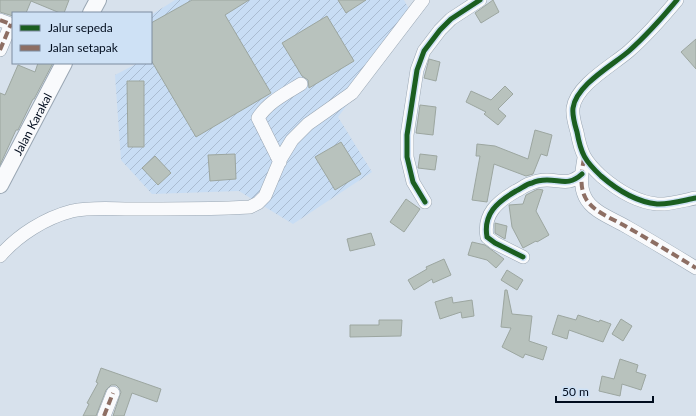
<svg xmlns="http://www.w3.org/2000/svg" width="696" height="416" viewBox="0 0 696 416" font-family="Lato,sans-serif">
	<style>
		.industrial { fill: url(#industrial-furrows) }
		.building { fill: #b8c2bd; stroke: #9ca6a0 }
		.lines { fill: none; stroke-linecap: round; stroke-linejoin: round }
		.minor-casing { stroke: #99a6b3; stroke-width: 14 }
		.major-casing { stroke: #99a6b3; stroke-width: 18 }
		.minor { stroke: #f9fafc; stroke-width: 13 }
		.major { stroke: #f9fafc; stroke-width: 16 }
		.quiet { stroke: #8d6e63; stroke-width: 4; stroke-dasharray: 8 4; stroke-linecap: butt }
		.cycleway-casing { stroke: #cee1f5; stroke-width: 8 }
		.cycleway { stroke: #1b5e20; stroke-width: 5 }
		.labels { text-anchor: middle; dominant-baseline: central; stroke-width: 3; stroke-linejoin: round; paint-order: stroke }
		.street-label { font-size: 12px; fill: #000c1d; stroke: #cee1f5 }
	</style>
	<defs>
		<pattern id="industrial-furrows" width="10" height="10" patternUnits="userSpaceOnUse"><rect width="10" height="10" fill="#c8ddf4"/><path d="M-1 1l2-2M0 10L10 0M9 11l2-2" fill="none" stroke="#aabcd1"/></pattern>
	</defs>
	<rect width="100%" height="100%" fill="#d7e1ec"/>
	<path class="industrial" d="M175 0H404L413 16 338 117 372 172 293 224 239 191 152 194 121 160 115 75 138 63H151V15Z"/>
	<path class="building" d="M0 0H69L64 13H60L31 1 26 13H13V16L0 12Z
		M192 0H249L225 15 271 93 196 137 151 60V23Z
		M338 0H366L346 13Z
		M493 0 499 12 481 23 475 13Z
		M327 16 354 61 309 88 308 80 302 76 282 43Z
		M696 39V69L681 52Z
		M429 59 440 62 436 81 424 78Z
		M38 63H53L34 99H33L18 130H16L0 165V93L5 95 18 65 35 72Z
		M127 81H144V147H128Z
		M505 86 513 94 498 109 506 116 498 125 484 114 486 112 466 102 471 91 491 100Z
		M420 105 436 107 433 135 416 133Z
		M535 130 552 135 547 156 541 154 533 174 526 176 494 164 487 202 472 200 480 156H476L477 144 495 146 528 159Z
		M341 142 361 174 335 190 315 157Z
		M235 154 236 179 210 181 208 155Z
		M420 154 437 156 435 170 418 168Z
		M155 156 171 173 158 185 142 168Z
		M538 189 543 190 536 211 549 235 537 242 536 241 523 248 512 227 509 205 523 204 526 195Z
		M406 199 420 209 404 232 390 222Z
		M495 223 507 226 505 239 495 233Z
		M371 233 375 245 350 251 347 239Z
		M472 242 485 245 504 259 496 268 487 260 468 255Z
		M444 259 451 275 433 283 432 279 414 290 408 280 427 269 426 267Z
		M507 270 523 280 517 290 501 280Z
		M505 290H507L512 314 532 316 529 341 547 347 543 360 525 354 523 358 502 347 511 328 501 327Z
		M452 297 453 303 472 300 474 316 462 318 461 312 440 319 435 302Z
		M558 315 576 320 578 315 599 322 600 320 611 324 603 342 569 330 567 339 552 334Z
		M621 319 632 326 623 341 612 334Z
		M379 320H402L401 336 350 337V325H379Z
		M620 359 638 365 636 372 646 375 641 390 622 384 620 396 599 391 602 376 614 379Z
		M101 368 161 389 157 402 132 393 124 416H113L121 392 119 388 116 385H111L106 390 96 416H83L89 404 87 403 98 383 96 382Z"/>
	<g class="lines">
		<g class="minor-casing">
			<path id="minor" d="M677 0C662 18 647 35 629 51 613 65 576 85 573 108 572 116 575 125 577 132 581 154 585 161 601 176 616 189 637 202 657 204 668 205 685 200 696 198
				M0 20 13 25
				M0 50 11 24
				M584 158C582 170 579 185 585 197 592 212 614 219 627 227 650 240 673 254 696 268
				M280 162 258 118C268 102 285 94 301 84
				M425 202 413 182 407 157V135L417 70 424 51 440 30 451 19 480 0
				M0 256C18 235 45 218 72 211 91 207 112 209 131 209 163 209 196 209 229 208L250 207 258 203 265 196 281 158 292 140 308 124 352 93 423 0
				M523 257 495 243 487 237C483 214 497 202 516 191 521 189 526 184 532 183 536 181 543 180 547 180 561 180 569 186 582 174
				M104 416 113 393"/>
		</g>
		<g class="major-casing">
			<g id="major">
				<path d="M91 13 98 0"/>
				<path id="s1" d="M0 185 64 63"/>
			</g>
		</g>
		<use href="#minor" class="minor"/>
		<use href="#major" class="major"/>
		<path class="quiet" d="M0 20 13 25
			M0 50 11 24
			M584 158C582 170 579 185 585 197 592 212 614 219 627 227 650 240 673 254 696 268
			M104 416 113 393"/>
		<g class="cycleway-casing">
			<path id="cycleway" d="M677 0C662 18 647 35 629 51 613 65 576 85 573 108 572 116 575 125 577 132 581 154 585 161 601 176 616 189 637 202 657 204 668 205 685 200 696 198
				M425 202 413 182 407 157V135L417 70 424 51 440 30 451 19 480 0
				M523 257 495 243 487 237C483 214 497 202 516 191 521 189 526 184 532 183 536 181 543 180 547 180 561 180 569 186 582 174"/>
		</g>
		<use href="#cycleway" class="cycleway"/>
	</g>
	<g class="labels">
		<g class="street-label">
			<text stroke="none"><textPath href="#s1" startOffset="69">Jalan Karakal</textPath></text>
		</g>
	</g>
	<rect x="12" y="12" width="140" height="52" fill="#cee1f5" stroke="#7c8c9f"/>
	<rect x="20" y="25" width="20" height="6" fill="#1b5e20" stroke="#7c8c9f"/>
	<text x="48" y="32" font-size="12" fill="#000c1d">Jalur sepeda</text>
	<rect x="20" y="45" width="20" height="6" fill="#8d6e63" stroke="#7c8c9f"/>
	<text x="48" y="52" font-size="12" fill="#000c1d">Jalan setapak</text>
	<path d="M556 396v6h97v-6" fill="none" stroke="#000c1d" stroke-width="2"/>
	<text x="562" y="396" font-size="12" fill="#000c1d" stroke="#cee1f5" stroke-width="3" paint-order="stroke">50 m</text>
</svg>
